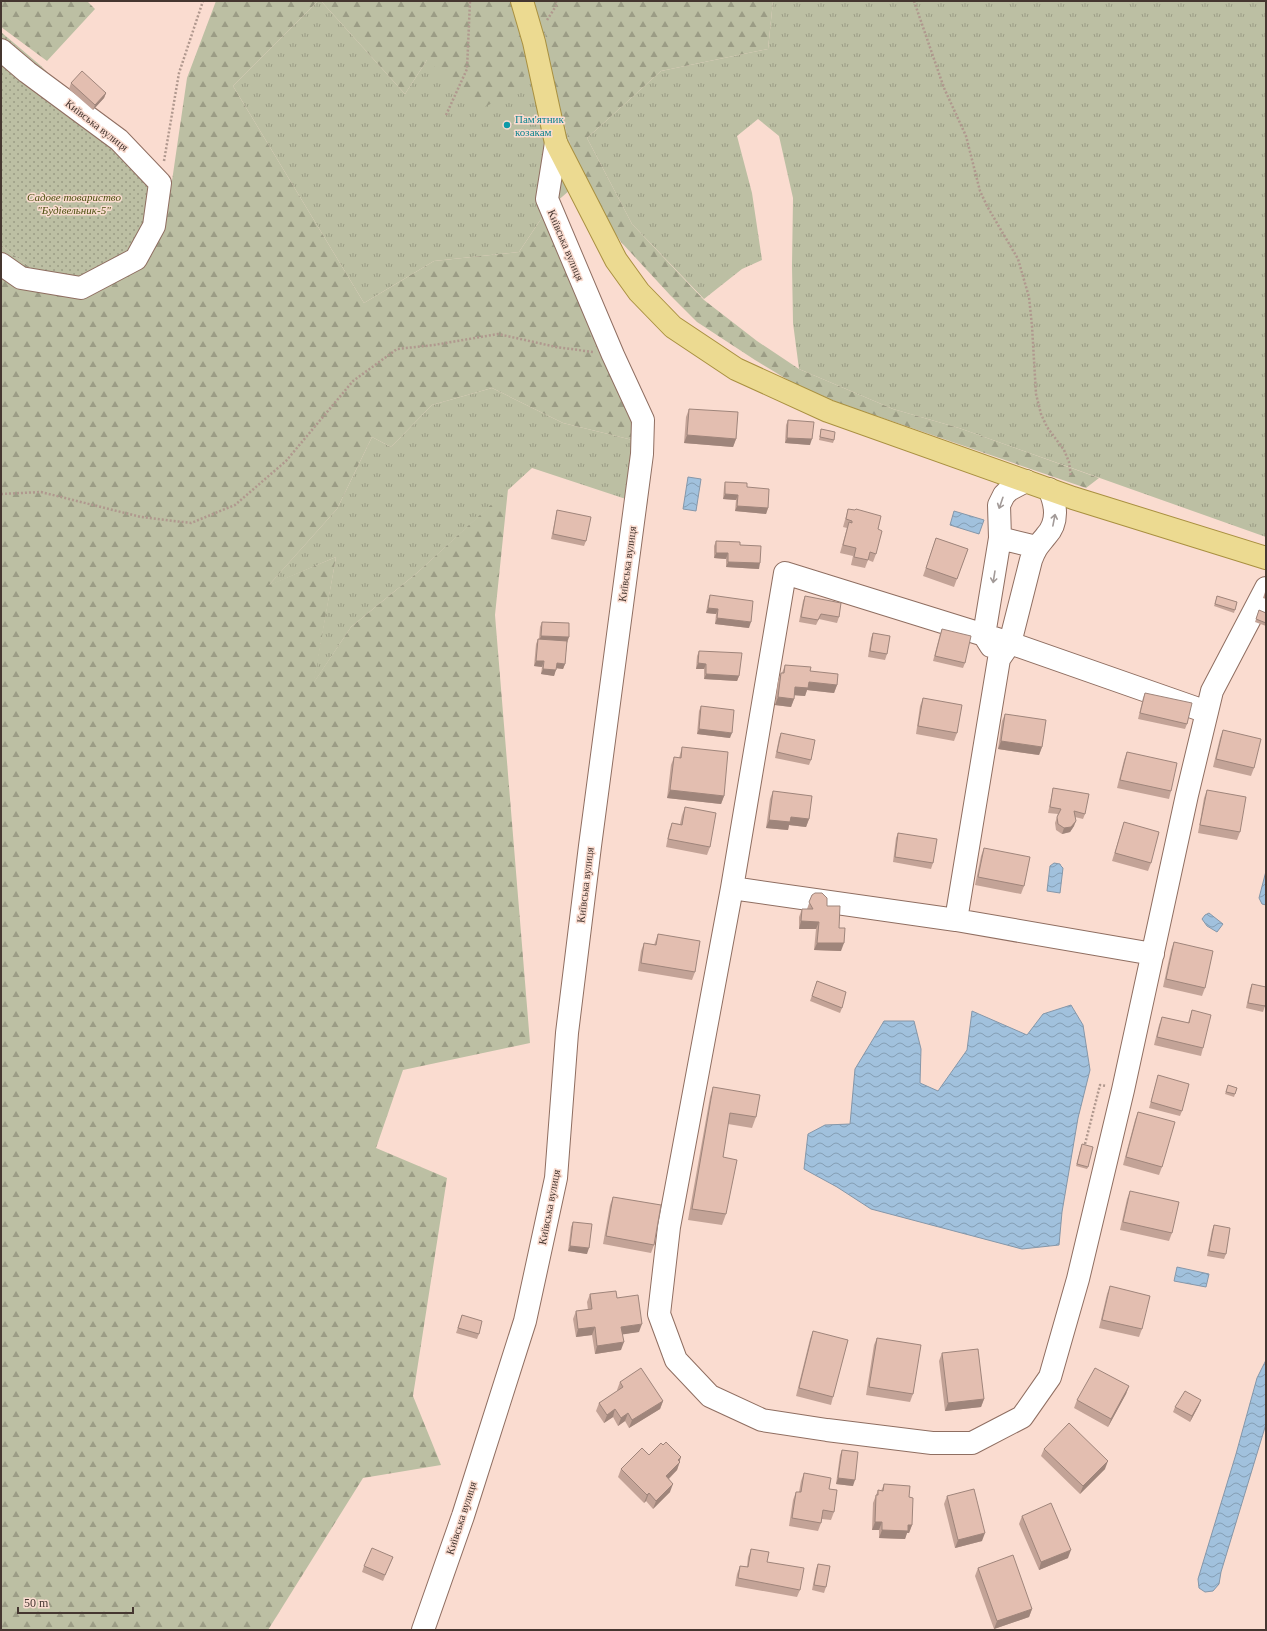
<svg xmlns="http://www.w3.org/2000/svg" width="1267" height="1631" viewBox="0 0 1267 1631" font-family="'Times New Roman',serif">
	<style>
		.grass { fill: url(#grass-tufts) }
		.forest { fill: url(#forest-firs) }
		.park { fill: url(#park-dots) }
		.water { fill: url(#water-waves); stroke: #8597a9 }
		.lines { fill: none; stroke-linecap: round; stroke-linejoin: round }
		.minor-casing { stroke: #8f6e61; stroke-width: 24 }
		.major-casing { stroke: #a99040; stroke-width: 24 }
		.path { stroke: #b0988e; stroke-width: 2.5; stroke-dasharray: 2 2; stroke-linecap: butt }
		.minor { stroke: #fff; stroke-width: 22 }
		.major { stroke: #ecda91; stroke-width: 22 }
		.wall { fill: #c3a397 }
		.shaded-wall { fill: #9f857b }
		.building { fill: #e3beb0; stroke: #9f857b }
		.oneway { stroke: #a29a98 }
		.culture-dot { fill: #0f9aa8; stroke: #fadcd0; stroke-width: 1.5 }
		.labels { text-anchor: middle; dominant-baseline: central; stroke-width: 3; stroke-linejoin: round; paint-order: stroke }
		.culture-label { font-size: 11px; fill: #0d838f; stroke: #fadcd0; text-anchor: start }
		.street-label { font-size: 11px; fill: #453630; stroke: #fadcd0 }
		.park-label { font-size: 11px; font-style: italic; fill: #4c4f0f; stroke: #fadcd0 }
	</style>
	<defs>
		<pattern id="grass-tufts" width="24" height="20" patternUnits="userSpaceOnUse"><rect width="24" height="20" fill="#bcbfa3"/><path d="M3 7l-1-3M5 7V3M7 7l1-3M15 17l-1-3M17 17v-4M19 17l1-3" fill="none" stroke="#9b9c85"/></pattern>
		<pattern id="forest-firs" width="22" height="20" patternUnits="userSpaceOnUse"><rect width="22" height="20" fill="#bcbfa3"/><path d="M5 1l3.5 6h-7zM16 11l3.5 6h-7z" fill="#9b9c85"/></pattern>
		<pattern id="park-dots" width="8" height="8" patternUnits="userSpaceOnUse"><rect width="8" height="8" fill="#bcbfa3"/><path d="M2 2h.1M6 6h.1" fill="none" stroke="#9b9c85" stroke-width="1.8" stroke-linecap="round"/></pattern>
		<pattern id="water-waves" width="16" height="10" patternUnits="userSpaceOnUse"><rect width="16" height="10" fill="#a1c1dd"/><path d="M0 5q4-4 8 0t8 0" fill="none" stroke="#859eb4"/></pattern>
	</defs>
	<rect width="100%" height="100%" fill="#fadcd0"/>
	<path class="grass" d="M318 1H321L405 94 427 60 530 29 546 34 545 60 575 160 578 183 547 210 519 252 434 261 364 303 233 86Z
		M773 1H1266V537L959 428 893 409 799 369 793 323 792 266 793 198 779 136 758 119 737 136 752 193 762 260 742 269 704 299 632 224 587 138 661 71 768 49Z
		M492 388 563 423 653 445 647 506 532 468 418 572 351 627 313 684 336 557 268 586 337 509 372 437 391 447 432 405Z"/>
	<path class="forest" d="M1 1H87L95 9 47 61 1 27Z
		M216 1H318L233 86 364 303 434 261 519 252 547 210 653 445 563 423 492 388 432 405 391 447 372 437 337 509 269 585 336 557 314 682 351 627 418 572 508 489 495 615 530 1043 403 1070 376 1148 447 1178 413 1396 441 1465 363 1478 268 1630H1V245L31 268 142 262 166 222 187 78Z
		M321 1H773L768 49 661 71 587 138 632 224 704 300 757 341 799 369 893 409 959 428 1099 478 1086 488 839 403 793 383 755 360 697 322 670 295 621 242 595 204 575 160 545 60 546 34 530 29 522 87 481 109 427 60 405 94Z"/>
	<path class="park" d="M1 32 41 66 158 183 166 222 142 262 99 280 63 277 31 268 1 245Z"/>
	<path class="water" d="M688 477 701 479 696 511 683 509Z
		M954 511 984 520 979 534 950 525Z
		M1054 863 1060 864 1061 866 1063 868 1060 893 1047 891 1050 866Z
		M1266 871V905L1262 904 1259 898Z
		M1209 913 1223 924 1217 932 1207 926 1202 919 1205 915Z
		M1071 1005 1083 1025 1090 1070 1078 1118 1062 1212 1059 1245 1022 1249 871 1209 837 1187 804 1169 808 1134 825 1125 850 1124 855 1069 884 1021H914L921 1049 920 1083 938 1091 967 1050 972 1011 1027 1035 1043 1014Z
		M1177 1267 1209 1274 1206 1287 1174 1281Z
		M1266 1360V1424L1221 1572 1219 1584 1213 1591 1205 1592 1199 1588 1198 1579 1236 1454 1257 1378Z"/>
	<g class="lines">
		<g class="minor-casing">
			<path id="minor" d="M1 50 27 72 119 140 160 183 154 226 136 259 81 288 21 278 1 264
				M1000 538 1036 547
				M991 646 984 635 1000 538 999 505 1004 495 1009 490 1026 481
				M1207 712 1010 643 785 573 732 888 669 1227 659 1314 676 1360 710 1396 762 1420 827 1430 932 1443H972L1022 1417 1050 1377 1078 1279 1123 1090 1187 795 1212 691 1266 588
				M732 888 956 920 1153 954
				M956 920 999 659 1010 643 1031 560C1036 547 1038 546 1046 536 1059 522 1056 504 1049 489
				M423 1630 463 1516 525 1321 556 1178 567 1033 590 846 642 454 643 420 613 355 547 199 556 143"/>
		</g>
		<g class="major-casing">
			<path id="major" d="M522 1 534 42 556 143 616 260 639 292 673 327 736 369 828 411 1073 498 1266 558"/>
		</g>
		<path class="path" d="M914 1 944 88 966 136 980 191 987 206 1018 259 1029 297 1032 326 1036 394 1041 414 1047 427 1064 450 1069 462 1071 477
			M547 20 556 6V1
			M446 115 467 69 470 1
			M164 161 179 73 203 1
			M1 494 41 492 141 517 191 523 235 505 286 461 353 381 397 349 434 345 498 334 556 347 593 352
			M1085 1144 1100 1085 1106 1086"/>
		<use href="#minor" class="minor"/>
		<use href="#major" class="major"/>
	</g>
	<path class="wall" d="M71 83 106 93 104 98 93 110 69 89Z
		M689 409 736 439 733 447 684 443 686 417Z
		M788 420 810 445 785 443 786 425Z
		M821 429 834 440 833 443 819 440Z
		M725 482 747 487 768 508 766 514 735 511 736 500 723 499 724 487Z
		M848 509 878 529 876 554 873 562 868 560 865 568 851 565 853 556 840 553 847 528 843 527Z
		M557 510 586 541 584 546 551 539 556 515Z
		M936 538 968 549 954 587 923 576Z
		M716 541 740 545 759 569 726 567V559L714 558V546Z
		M1266 589V599L1263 598Z
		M710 595 749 628 715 624 716 614 706 613 708 601Z
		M805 596 839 617 837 623 819 619 816 625 799 622 803 601Z
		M1217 596 1237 602 1234 613 1214 606Z
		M1259 610 1266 613V626L1255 622Z
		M542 622 567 641 565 664 563 669 556 668 554 676 541 674 542 667 534 666 536 644 538 639H539L540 627Z
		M942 629 965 663 963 668 933 661 940 634Z
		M873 633 887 654 885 660 868 657 871 638Z
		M699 651 739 676 737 681 704 679V669H696L697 656Z
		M785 665 810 671 837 685 834 693 807 690 805 696 794 695V699L791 707 775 705 778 681 781 673H782Z
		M1145 693 1187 724 1185 729 1138 719 1143 698Z
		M923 698 957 733 954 741 916 734 920 706Z
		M701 706 730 738 697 734 699 711Z
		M1005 714 1042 747 1039 755 998 749 1002 721Z
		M1223 730 1254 768 1251 776 1213 767 1220 738Z
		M781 733 811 760 809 765 775 758 779 738Z
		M682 747 724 796 721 804 667 798 671 765 674 757 679 758Z
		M1127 752 1171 791 1169 799 1117 788 1124 760Z
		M1053 788 1085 814 1083 819 1075 817 1074 826 1070 832 1062 834 1056 830 1055 823 1058 814 1048 813Z
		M1207 790 1240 832 1237 840 1198 833 1204 798Z
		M773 791 809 819 806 827 789 825 788 830 766 828 770 799Z
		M685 807 710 847 707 855 666 847 669 831 672 823 680 824 682 815Z
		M1124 822 1151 863 1148 871 1112 861Z
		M898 833 933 863 931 869 893 862 896 838Z
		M984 848 1024 886 1021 894 975 885 981 856Z
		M812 895 827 906 839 928 841 951 814 950 816 929H799V917L802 909H807Z
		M658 934 695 972 692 980 638 971 641 951 644 943 654 945Z
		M1174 942 1205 988 1202 996 1163 987 1171 950Z
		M817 981 842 1008 840 1013 810 1001Z
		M1252 984 1265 1006 1263 1012 1246 1008 1250 989Z
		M1192 1010 1203 1048 1201 1056 1154 1045 1159 1025 1162 1017 1188 1023Z
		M1158 1075 1182 1111 1180 1116 1149 1108Z
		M1228 1085 1237 1088 1234 1097 1225 1094Z
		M713 1087 756 1117 752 1128 728 1124 723 1157 726 1214 722 1225 688 1220 710 1097Z
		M1138 1112 1162 1167 1159 1175 1123 1165 1135 1120Z
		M1081 1147 1088 1167 1087 1169 1076 1166Z
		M1130 1191 1172 1233 1169 1241 1120 1230 1127 1199Z
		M613 1197 654 1245 651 1253 603 1244 610 1205Z
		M573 1222 587 1254 568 1251 571 1227Z
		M1214 1225 1226 1254 1224 1259 1207 1256 1212 1230Z
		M1110 1286 1142 1329 1139 1337 1099 1328 1107 1294Z
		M590 1294 639 1332 622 1334 621 1350 595 1354 592 1335 576 1337 573 1319 576 1311 588 1310 587 1302Z
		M462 1315 479 1334 477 1339 456 1333Z
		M813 1331 833 1397 831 1405 796 1396 810 1339Z
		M877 1338 913 1394 910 1402 866 1395 874 1345Z
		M942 1353 984 1399 981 1407 945 1411 939 1361Z
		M620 1382 663 1401 660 1409 629 1428 625 1421 618 1426 613 1417 604 1423 596 1411 599 1403 618 1391 617 1390Z
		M1129 1386 1126 1394 1108 1427 1074 1408 1077 1400Z
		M1199 1405 1190 1422 1173 1412 1175 1407Z
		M1044 1449 1105 1469 1080 1494 1041 1456Z
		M842 1450 853 1486 836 1484 840 1455Z
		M649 1455 680 1462 677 1470 669 1479 670 1492 653 1509 646 1501 644 1503 618 1477 621 1469Z
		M804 1473 829 1489 834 1512 831 1520 822 1519 821 1523 818 1531 789 1526 793 1500 796 1492H799L801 1481Z
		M884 1484 909 1497 912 1525 909 1533H907L905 1539 879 1538V1530H872L873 1503 878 1490 881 1491Z
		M947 1496 982 1541 955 1548 944 1504Z
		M1022 1516 1068 1558 1039 1570 1019 1524Z
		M751 1549 800 1590 797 1597 735 1586 737 1574 740 1566 747 1567 748 1557Z
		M393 1557 383 1581 362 1572 364 1566Z
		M818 1564 826 1587 824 1593 812 1590 816 1569Z
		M978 1568 1032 1609 1029 1617 994 1629 975 1576Z"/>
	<path class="shaded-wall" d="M106 93 104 98 93 110 95 105Z
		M687 435 736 439 733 447 684 443Z
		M787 438 812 439 810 445 785 443Z
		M725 494 738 495 736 500 723 499Z
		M737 506 768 508 766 514 735 511Z
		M716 553H728L726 559 714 558Z
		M728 562 760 563 759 569 726 567Z
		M708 608 718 609 716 614 706 613Z
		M717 618 751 622 749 628 715 624Z
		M541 636 569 637 567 643 539 641Z
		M536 661H544L542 667 534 666Z
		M557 663 565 664 563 669 555 668Z
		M698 663 706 664 704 669H696Z
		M543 669 556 670 554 676 541 674Z
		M706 674 739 676 737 681 704 679Z
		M809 682 837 685 834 693 807 690 805 696 792 695 795 687Z
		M778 697 794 699 791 707 775 705Z
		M699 729 732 733 730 738 697 734Z
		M1001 741 1042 747 1039 755 998 749Z
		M670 790 724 796 721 804 667 798Z
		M791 817 809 819 806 827 789 825 788 830 766 828 769 820Z
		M1076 821 1074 826 1070 832 1062 834 1064 828Z
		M801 921 819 922 816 929H799Z
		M817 943H844L841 951 814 950Z
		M570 1246 589 1248 587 1254 568 1251Z
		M642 1324 639 1332 619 1335 621 1327Z
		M595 1327 592 1335 576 1337 578 1329Z
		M624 1342 621 1350 595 1354 597 1346Z
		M1129 1386 1126 1394 1108 1427 1111 1419Z
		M984 1399 981 1407 945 1411 948 1403Z
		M1201 1400 1199 1405 1190 1422 1192 1416Z
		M663 1401 660 1409 629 1428 632 1420Z
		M615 1409 613 1417 604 1423 607 1415Z
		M628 1413 625 1421 618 1426 621 1418Z
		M681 1457 677 1470 663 1484 666 1476 678 1460Z
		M1108 1461 1105 1469 1080 1494 1083 1486Z
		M838 1478 855 1480 853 1486 836 1484Z
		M673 1484 670 1492 653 1509 656 1501Z
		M649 1493 646 1501 644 1503 647 1495Z
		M875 1522H882L879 1530H872Z
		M908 1525H912L909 1533H907L905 1539 879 1538 882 1530Z
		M985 1533 982 1541 955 1548 958 1540Z
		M1071 1550 1068 1558 1039 1570 1041 1562Z
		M1032 1609 1029 1617 994 1629 997 1621Z"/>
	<path class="building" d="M82 71 106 93 95 105 71 83Z
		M689 409 738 412 736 439 687 435Z
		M788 420 814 422 812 439 787 438Z
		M821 429 835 432 834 440 820 437Z
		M725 482 747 483V487L769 489 768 508 737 506 738 495 725 494Z
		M848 509 855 510 856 509 881 516 878 529 882 531 876 554 870 552 868 560 854 557 856 548 843 545 849 522 852 523V521L846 519Z
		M557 510 591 517 586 541 553 534Z
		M936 538 968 549 957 579 926 568Z
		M716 541 740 542V545L761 546 760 563 728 562V553H716Z
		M710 595 753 601 751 622 717 618 718 609 708 608Z
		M805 596 841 603 839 617 821 614 818 620 801 617Z
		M1217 596 1237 602 1235 610 1215 604Z
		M1259 610 1266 613V623L1256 619Z
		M542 622 569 623V637L541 636Z
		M942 629 971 636 965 663 935 656Z
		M873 633 890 636 887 654 870 651Z
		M538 639 567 641 565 664 557 663 556 670 543 669 544 661H536Z
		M699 651 742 653 739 676 706 674V664L698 663Z
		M785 665 811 667 810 671 838 674 837 685 809 682 808 688 795 687 794 699 778 697 781 673H784Z
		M1145 693 1192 703 1187 724 1140 713Z
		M923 698 962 705 957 733 918 726Z
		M701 706 734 710 732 733 699 729Z
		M1005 714 1046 720 1042 747 1001 741Z
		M1223 730 1261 739 1254 768 1216 759Z
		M781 733 815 740 811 760 777 752Z
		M682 747 728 752 724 796 670 790 674 757 681 758Z
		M1127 752 1177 763 1171 791 1120 780Z
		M1053 788 1089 794 1085 814 1074 811 1076 821 1071 827 1064 828 1058 824 1057 817 1061 809 1050 807Z
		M1207 790 1246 797 1240 832 1200 825Z
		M773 791 812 796 809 819 791 817 790 822 769 820Z
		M685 807 716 813 710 847 668 839 672 823 682 825Z
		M1124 822 1159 832 1151 863 1115 853Z
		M898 833 937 839 933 863 895 857Z
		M984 848 1030 857 1024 886 978 877Z
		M815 893H822L827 898V906H840L839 928H845L844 943H817L819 922 801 921 802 909H813L809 902 812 895Z
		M658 934 700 941 695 972 641 963 644 943 656 945Z
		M1174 942 1213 951 1205 988 1166 979Z
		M817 981 846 992 842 1008 812 996Z
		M1252 984 1266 987V1003L1265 1006 1248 1003Z
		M1192 1010 1211 1015 1203 1048 1157 1037 1162 1017 1189 1023Z
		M1158 1075 1189 1084 1182 1111 1151 1102Z
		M1228 1085 1237 1088 1235 1094 1226 1092Z
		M713 1087 760 1095 756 1117 730 1113 723 1157 737 1160 726 1214 692 1209Z
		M1138 1112 1175 1122 1162 1167 1126 1157Z
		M1082 1144 1093 1147 1088 1167 1077 1164Z
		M1130 1191 1179 1202 1172 1233 1123 1222Z
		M613 1197 661 1205 654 1245 606 1236Z
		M573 1222 592 1224 589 1248 570 1246Z
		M1214 1225 1230 1228 1226 1254 1209 1251Z
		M1110 1286 1150 1296 1142 1329 1102 1320Z
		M616 1291 617 1298 638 1295 642 1324 621 1327 624 1342 597 1346 595 1327 578 1329 576 1311 592 1309 590 1294Z
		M462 1315 482 1321 479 1334 458 1328Z
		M813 1331 848 1340 833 1397 799 1388Z
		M877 1338 921 1345 913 1394 869 1387Z
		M978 1349 984 1399 948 1403 942 1353Z
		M641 1368 663 1401 632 1420 628 1413 621 1418 615 1409 607 1415 599 1403 623 1387 620 1382Z
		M1095 1368 1129 1386 1111 1419 1077 1400Z
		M1185 1391 1201 1400 1192 1416 1175 1407Z
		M1069 1423 1108 1461 1083 1486 1044 1449Z
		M666 1442 681 1457 678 1460 680 1462 666 1476 673 1484 656 1501 649 1493 647 1495 621 1469 642 1448 649 1455 661 1443 663 1445Z
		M842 1450 858 1452 855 1480 838 1478Z
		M804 1473 831 1478 829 1489 837 1490 834 1512 823 1510 821 1523 792 1518 796 1492H801Z
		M884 1484 910 1486 909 1497 913 1498 912 1525H908V1531L882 1530V1522H875L876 1495H878V1490L883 1491Z
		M974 1489 985 1533 958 1540 947 1496Z
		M1051 1503 1071 1550 1041 1562 1022 1516Z
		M372 1548 393 1557 385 1575 364 1566Z
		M751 1549 769 1552 767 1562 804 1568 800 1590 738 1578 740 1566 748 1567Z
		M1013 1555 1032 1609 997 1621 978 1568Z
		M818 1564 830 1566 826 1587 814 1585Z"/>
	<defs><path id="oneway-shaft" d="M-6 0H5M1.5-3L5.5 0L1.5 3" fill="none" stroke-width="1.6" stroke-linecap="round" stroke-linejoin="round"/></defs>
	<g class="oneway">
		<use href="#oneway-shaft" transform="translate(1001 503) rotate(109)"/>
		<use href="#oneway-shaft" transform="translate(1054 520) rotate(-79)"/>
		<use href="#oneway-shaft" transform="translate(994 577) rotate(99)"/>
	</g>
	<circle class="culture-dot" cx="507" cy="125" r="4"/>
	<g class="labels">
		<g class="culture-label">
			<text x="515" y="119">Пам'ятник<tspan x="515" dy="13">козакам</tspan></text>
		</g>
		<g class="street-label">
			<text transform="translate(97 125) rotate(38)">Київська вулиця</text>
			<text transform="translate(566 245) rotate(67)">Київська вулиця</text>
			<text transform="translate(627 564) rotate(-82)">Київська вулиця</text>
			<text transform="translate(585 885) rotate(-83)">Київська вулиця</text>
			<text transform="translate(549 1207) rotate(-79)">Київська вулиця</text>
			<text transform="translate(461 1518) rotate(-72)">Київська вулиця</text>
		</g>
		<g class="park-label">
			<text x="74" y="197">Садове товариство<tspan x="74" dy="13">"Будівельник-5"</tspan></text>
		</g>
	</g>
	<rect width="1267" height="1631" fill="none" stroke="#453630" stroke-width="4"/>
	<path d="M18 1607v6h115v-6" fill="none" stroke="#453630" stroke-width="2"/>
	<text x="24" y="1607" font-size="12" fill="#453630" stroke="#fadcd0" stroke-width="3" paint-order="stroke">50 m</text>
</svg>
